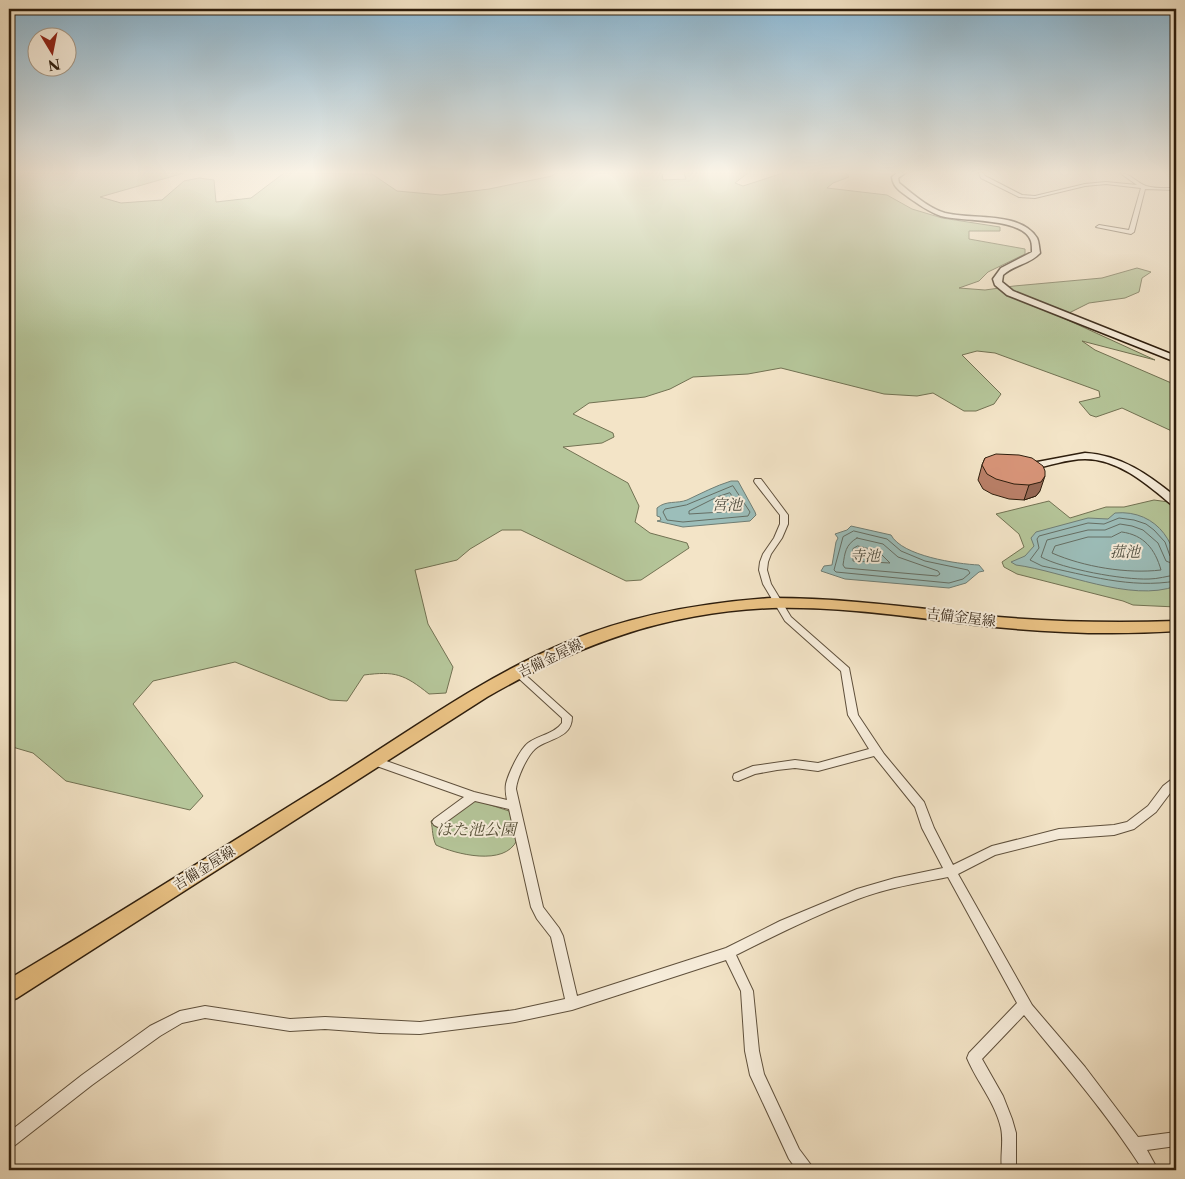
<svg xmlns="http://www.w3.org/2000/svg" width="1185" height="1179" viewBox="0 0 1185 1179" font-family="'Libre Caslon Text','Noto Serif JP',serif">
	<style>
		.green { fill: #b5c599; stroke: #727253 }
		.water { fill: #9cbeba; stroke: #707e75 }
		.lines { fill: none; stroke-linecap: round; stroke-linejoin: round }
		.shore { stroke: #656e64; stroke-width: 1 }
		.street-casing { stroke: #5f503c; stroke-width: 2 }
		.secondary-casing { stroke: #2e1e0d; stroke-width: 3 }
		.primary-casing { stroke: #2e1e0d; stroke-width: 3 }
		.street { fill: #f7eddb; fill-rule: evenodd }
		.secondary { fill: #f7eddb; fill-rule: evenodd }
		.primary { fill: #eac284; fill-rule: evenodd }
		.wall { fill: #b97f67; stroke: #2e1e0d }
		.shaded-wall { fill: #966854; stroke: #2e1e0d }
		.building { fill: #d79478; stroke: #2e1e0d }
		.labels { text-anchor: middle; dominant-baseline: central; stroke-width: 4; stroke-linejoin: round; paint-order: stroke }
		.street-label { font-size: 14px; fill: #2e1e0d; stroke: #f7eddb }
		.water-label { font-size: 15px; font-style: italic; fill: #4f4e41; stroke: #f7eddb }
		.near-park-label { font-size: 16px; font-style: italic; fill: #565037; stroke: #f7eddb }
	</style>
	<rect width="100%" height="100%" fill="#f3e4c7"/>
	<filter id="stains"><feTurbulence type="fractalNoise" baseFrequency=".004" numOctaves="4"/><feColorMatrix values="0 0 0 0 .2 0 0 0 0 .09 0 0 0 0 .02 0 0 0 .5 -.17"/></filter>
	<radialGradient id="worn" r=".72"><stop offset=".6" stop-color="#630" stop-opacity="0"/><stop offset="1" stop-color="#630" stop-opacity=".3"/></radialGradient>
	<path class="green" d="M9 173H184L100 197 121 203 162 200 184 181 199 178 214 180 216 202 251 198 284 173 372 174 397 191 441 195 489 189 552 176 555 173H662L663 180 686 179 684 173H748L735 183 743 186 783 173H846L849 177 833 183 827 188 887 195 912 209 942 218 1000 227V231H969V239L1025 249V254L988 272 979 281 959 288 985 290 1014 286 1102 278 1137 268 1151 272 1142 278 1139 292 1125 298 1089 303 1061 317 1155 360 1082 341 1095 350 1176 385V433L1122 408 1096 417 1090 415 1079 402 1100 397 1099 391 995 353 977 351 962 355 1001 394 994 404 976 411H964L933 393 917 396 884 394 781 368 748 374 693 377 670 389 645 397 589 403 573 414 613 433 614 437 602 443 563 447 628 483 639 506 635 522 650 533 687 543 689 548 641 580 626 581 521 530H502L470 549 457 560 415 570 428 624 453 667 446 693 429 694C404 674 395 671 364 675L347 701 330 700 235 662 153 681 133 704 203 796 190 810 66 781 33 753 9 746Z
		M1154 500 1176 503V607L1133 605 1123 601 1017 574 1004 567 1002 562 1024 547 1019 534 996 514 1049 501 1070 518 1106 507H1124Z
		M466 797 509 811 512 815 517 840C505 867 455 854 436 845 432 837 433 830 431 821Z"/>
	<path class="water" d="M731 481H738L755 512 756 515 750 521 683 527 657 521 661 520 660 517 657 516V508C666 500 677 504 687 500 702 493 715 486 731 481Z
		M1115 513C1158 509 1182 547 1176 586 1131 603 1062 571 1016 565L1011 562 1025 556 1034 546 1031 538 1036 532 1088 518 1108 519Z
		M851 526 891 535C902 556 957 564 979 565L984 571 979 572 966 583 949 588 845 579 821 571 824 566 832 565 836 542 838 538 835 534 847 530Z"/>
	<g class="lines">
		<path class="shore" d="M733 486 750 512 748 516 683 522 667 520 663 512 665 509 686 505Z
			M730 493 740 508 739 511 689 514V511L717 497Z
			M854 531 887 539 901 551 925 561 968 570 970 573 963 579 949 583 836 572 834 570 843 537Z
			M1122 532C1144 535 1155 549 1161 570 1127 574 1084 567 1052 553L1055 546 1088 537H1111Z
			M857 538 883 544 898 557 938 571 940 574 937 576 845 568 843 565C845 553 845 545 857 538Z
			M858 546 878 551 890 563 853 561V549Z
			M1176 558 1170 556 1165 542 1154 530 1146 524 1134 520 1119 518 1104 524 1088 523 1039 536 1037 539 1039 548 1030 560 1042 566C1087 575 1130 589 1176 581
			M1176 565 1166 561 1158 543 1143 530 1132 526 1120 524 1105 530H1088L1047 540 1041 557C1063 569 1123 580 1149 579 1158 579 1167 576 1176 575"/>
		<g class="street-casing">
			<path id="street" d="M979 173H983L985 176 1022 195 1035 196 1085 184 1106 182 1137 185 1120 173C1130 173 1137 183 1146 186 1156 189 1166 188 1176 188V190L1145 189 1134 232 1131 234 1096 227 1099 225 1129 230 1141 188 1106 184 1085 186 1035 198 1019 197 981 178Z
				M1171 173 1176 174V176L1171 175Z
				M755 479H761L788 515V524L782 538 771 554 768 562 767 570 771 584 791 617 849 668 858 715 884 754 924 802 934 828 953 865 992 846 1059 829 1114 825 1127 822 1148 806 1163 786 1172 779 1176 778V788L1171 792 1156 812 1134 829 1114 835 1059 839 995 855 958 874 1032 1005 1085 1067 1138 1137 1176 1132V1146L1147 1150 1158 1170H1143C1108 1115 1065 1065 1024 1015L982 1059 1003 1096 1012 1119 1016 1133V1170H1002C1000 1156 1004 1142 1001 1128 995 1102 977 1082 967 1058L969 1053 1017 1003 948 877C918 883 887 888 858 899 816 915 776 935 736 955L753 991 759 1051 764 1074 799 1149 811 1165 813 1170H797L789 1159 750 1075 745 1051 741 991 726 960 572 1010 515 1022 420 1034 380 1033 325 1029 290 1031 205 1018 182 1023 160 1036 92 1085 14 1146 9 1148V1132L82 1075 150 1026 180 1011 205 1006 290 1019 325 1017 420 1022 515 1010 565 999 551 937 537 919 531 907 509 809 475 801 442 825 438 827 434 825 432 822 434 819 464 797 371 764 370 761 371 758 375 757 474 792 507 800C506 795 505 790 506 784 508 774 520 749 528 743 539 735 554 734 562 723V718L515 675 513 673 515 671H521L572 717C572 739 548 738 535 749 527 756 517 778 516 789L543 907 559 928 563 936 577 996 726 948 780 921 857 889 895 878 943 868 922 828 915 807 874 756 818 771 795 768 777 770 755 774 738 781 734 780 733 777 734 774 753 766 795 760 818 763 869 749 848 715 841 671 785 621 763 584 759 570 760 562 763 554 774 538 780 524V515L755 483 754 481Z"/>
		</g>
		<g class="secondary-casing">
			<path id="secondary" d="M897 173H905L898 178 899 183C913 194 928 208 945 213 972 220 1020 211 1037 238 1039 242 1039 248 1040 253 1030 264 1014 265 1003 275L1002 282 1013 291 1176 356V362L1007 295 995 285 993 279 1001 268 1032 252C1032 249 1032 244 1031 241 1023 217 962 222 941 216 929 212 918 204 908 197 900 191 893 187 892 177Z
				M1085 453C1121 455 1149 475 1176 497V506L1172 505C1148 485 1119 459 1085 459 1067 459 1049 466 1032 469L1027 466 1032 463Z"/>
		</g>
		<g class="primary-casing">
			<path id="primary" d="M772 598C848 598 922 609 998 617 1057 622 1117 623 1176 621V631C1116 635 1055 633 995 627 921 619 847 606 772 608 666 612 577 645 487 697L17 998 9 1001V979C117 915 223 847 330 781 407 733 481 678 565 643 631 615 701 603 772 598Z"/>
		</g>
		<use href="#street" class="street"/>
		<use href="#secondary" class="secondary"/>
		<use href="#primary" class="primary"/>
	</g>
	<path class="wall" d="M985 458 1040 491 1036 496 1024 500 1009 499 992 494 983 489 978 480 982 465Z"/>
	<path class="shaded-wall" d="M1045 476 1040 491 1036 496 1024 500 1029 485Z"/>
	<path class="building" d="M996 454 1019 455 1032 458 1043 466 1045 471V476L1041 482 1029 485 1014 484 996 479 987 474 982 465 985 458Z"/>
	<linearGradient id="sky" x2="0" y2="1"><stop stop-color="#89b8d6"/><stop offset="0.51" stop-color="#faf3e6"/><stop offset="1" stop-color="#faf3e6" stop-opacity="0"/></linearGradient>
	<rect width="1185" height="338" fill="url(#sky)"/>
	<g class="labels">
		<g class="street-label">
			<text transform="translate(961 617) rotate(7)">吉備金屋線</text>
			<text transform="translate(550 658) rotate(-26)">吉備金屋線</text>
			<text transform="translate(204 868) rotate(-32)">吉備金屋線</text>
		</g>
		<g class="water-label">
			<text x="727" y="504">宮池</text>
			<text x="1125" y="551">菰池</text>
			<text x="865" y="555">寺池</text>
		</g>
		<g class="near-park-label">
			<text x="476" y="829">はた池公園</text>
		</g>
	</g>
	<rect width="1185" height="1179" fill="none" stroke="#f3e4c7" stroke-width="30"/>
	<rect x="10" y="10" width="1165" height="1159" fill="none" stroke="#2e1e0d" stroke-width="2.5"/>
	<rect x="15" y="15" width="1155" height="1149" fill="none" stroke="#2e1e0d"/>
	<g transform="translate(52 52) rotate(170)"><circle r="24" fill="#f7eddb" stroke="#a79a89"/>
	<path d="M0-4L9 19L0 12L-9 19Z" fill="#8f2418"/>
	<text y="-8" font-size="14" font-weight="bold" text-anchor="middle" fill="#2e1e0d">N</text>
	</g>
	<rect width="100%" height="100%" filter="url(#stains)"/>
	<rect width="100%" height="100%" fill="url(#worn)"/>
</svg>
